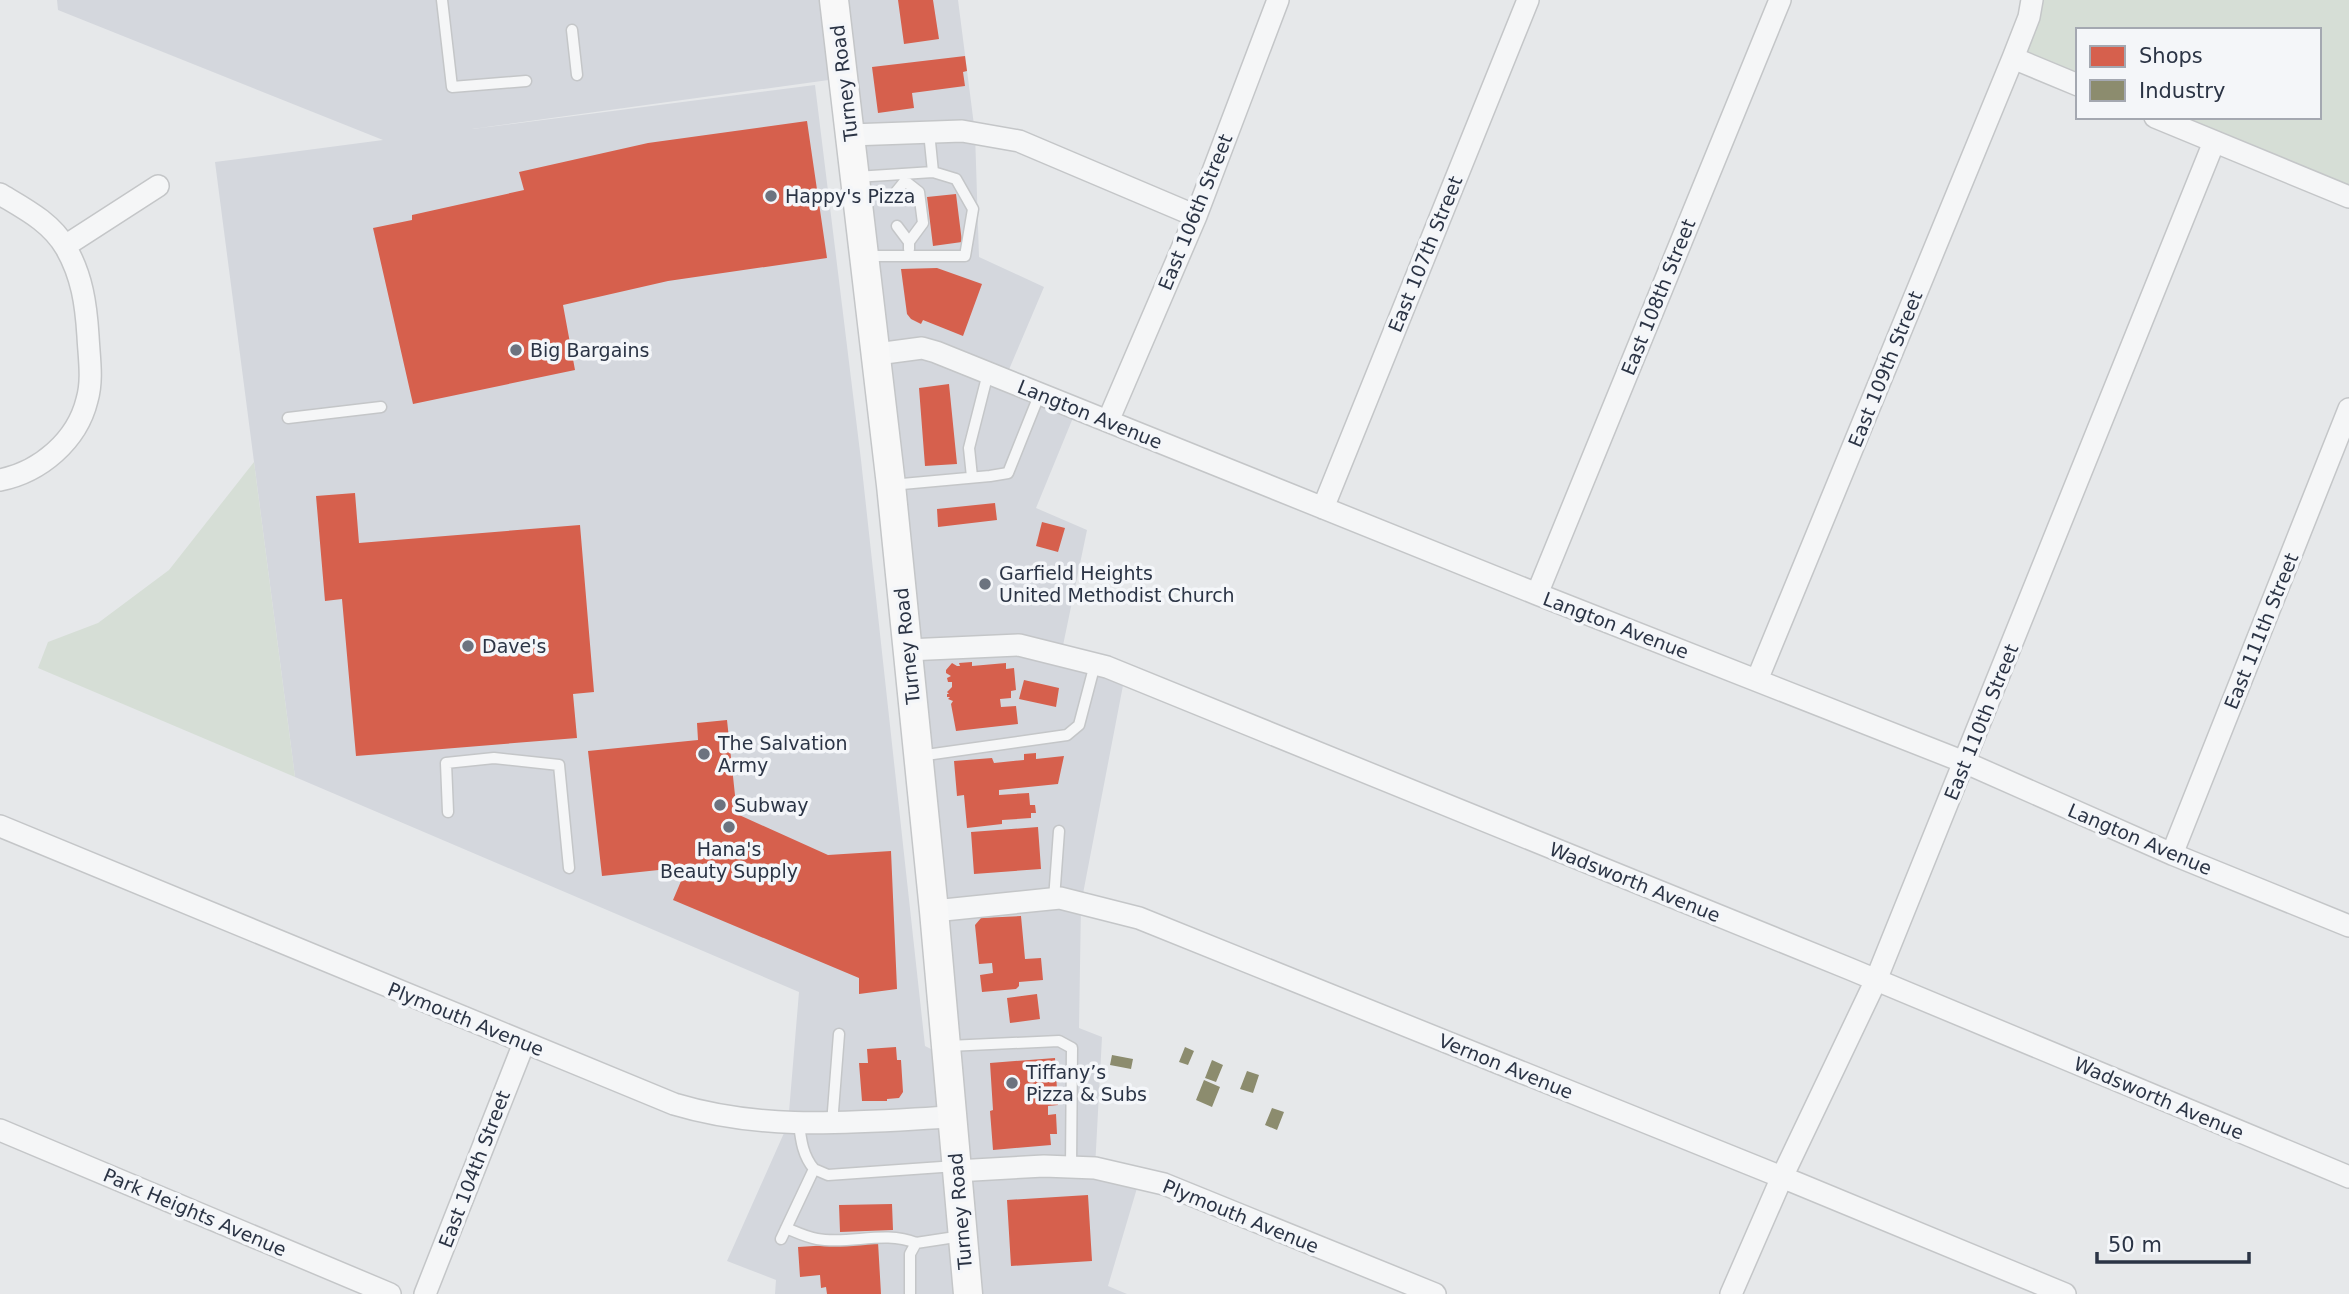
<svg xmlns="http://www.w3.org/2000/svg" width="2349" height="1294" viewBox="0 0 2349 1294" font-family="'DejaVu Sans',sans-serif">
	<style>
		.built { fill: #d4d7dd; fill-rule: evenodd }
		.green { fill: #d6ded6 }
		.shops { fill: #d6604d }
		.industry { fill: #8c8c6e }
		.lines { fill: none; stroke-linecap: round; stroke-linejoin: round }
		.service-casing { stroke: #c4c6c8; stroke-width: 13 }
		.minor-casing { stroke: #c4c6c8; stroke-width: 24 }
		.secondary-casing { stroke: #c4c6c8; stroke-width: 31 }
		.service { stroke: #f5f6f7; stroke-width: 10 }
		.minor { stroke: #f5f6f7; stroke-width: 21 }
		.secondary { stroke: #f8f8f8; stroke-width: 28 }
		.poi-dot { fill: #6c737f; stroke: #f4f6f9; stroke-width: 2.5 }
		.labels { text-anchor: middle; dominant-baseline: central; stroke-width: 7; stroke-linejoin: round; paint-order: stroke }
		.street-label { font-size: 19px; fill: #2b3445; stroke: #f4f6f9 }
		.poi-label { font-size: 19px; fill: #2b3445; stroke: #f4f6f9; text-anchor: start }
	</style>
	<rect width="100%" height="100%" fill="#e6e8ea"/>
	<path class="built" d="M57 0H958L975 133 979 257 1044 287 1005 379 1077 408 1036 508 1087 530 1061 655 1125 675 1081 904 1079 1028 1102 1037 1095 1168 1140 1178 1108 1286 1127 1294H775L776 1280 727 1261 788 1124 799 992 295 777 215 162 383 140 58 10ZM843 78 945 1056 925 1046 861 460 815 85 472 129Z"/>
	<path class="green" d="M2032 0H2349V197L2155 117H2319V30H2078V85L2013 58Z
		M254 462 295 777 38 668 48 642 98 623 169 570Z"/>
	<path class="shops" d="M898 0H933L939 39 904 44Z
		M965 56 967 71 963 72 965 86 912 93 914 108 878 113 872 67Z
		M807 121 827 258 668 281 563 305 575 370 413 404 373 228 412 220V215L524 190 519 172 648 143Z
		M956 194 962 242 933 246 927 197Z
		M937 268 982 284 963 336 923 320 921 324 911 319 907 314 901 269Z
		M949 384 957 464 925 466 919 388Z
		M355 493 359 543 580 525 594 692 573 694 577 738 356 756 342 599 325 601 316 496Z
		M995 503 997 520 938 527 937 509Z
		M1042 522 1065 528 1058 552 1036 546Z
		M972 662V666L1006 663V669L1014 668 1016 690 1011 691V698L1000 699 1001 707 1016 706 1018 724 956 731 951 704 953 701 948 699 950 697H947V694H949L947 692 952 687V682H948L947 678 951 676 946 673V670L952 663 957 666H960L959 663Z
		M1024 680 1059 688 1056 707 1019 699Z
		M727 720 737 814 828 855 891 851 897 989 859 994V978L673 900 687 867 602 876 588 751 698 740 697 723Z
		M1036 753V759L1064 756 1058 784 999 790V795L1029 793 1030 805H1035L1036 813H1031V818L1002 820V824L967 828 964 795 957 796 954 761 992 758 994 763 1024 760V754Z
		M1038 827 1041 869 974 874 971 832Z
		M1021 916 1025 959 1041 958 1043 980 1019 982V986L1016 989 982 992 980 975 993 973 992 963 979 964 975 925 981 918Z
		M1037 994 1040 1019 1010 1023 1007 998Z
		M896 1047 897 1060H901L903 1092 899 1098 887 1099V1101H862L859 1063H868L867 1049Z
		M1055 1058 1058 1105 1048 1106V1115L1056 1114 1057 1134H1050L1051 1145 993 1150 990 1111 993 1110 990 1063Z
		M1088 1195 1092 1261 1011 1266 1007 1200Z
		M892 1204 893 1230 840 1232 839 1205Z
		M878 1242 881 1294H827L826 1287 821 1288 820 1275 800 1277 798 1247Z"/>
	<path class="industry" d="M1185 1047 1194 1051 1188 1065 1179 1062Z
		M1112 1055 1133 1059 1131 1069 1110 1065Z
		M1212 1060 1223 1065 1216 1082 1205 1078Z
		M1247 1071 1259 1075 1253 1093 1240 1089Z
		M1204 1080 1220 1087 1212 1107 1196 1100Z
		M1272 1108 1284 1112 1277 1130 1265 1125Z"/>
	<g class="lines">
		<g class="service-casing">
			<path id="service" d="M442 0 452 87 526 81
				M572 30 577 75
				M856 177 933 172
				M905 181 919 192 923 223 909 242
				M896 192 905 181V177
				M897 226 909 242V249
				M866 256H965L973 209 956 179 933 172 929 132
				M288 418 381 407
				M972 477 969 448 988 373
				M891 485 990 476 1008 473 1040 393
				M919 756 1067 735 1079 725 1095 664
				M448 812 446 763 494 758 559 765 569 868
				M1054 899 1059 831
				M948 1046 1059 1041 1072 1048 1071 1167
				M832 1124 839 1034
				M814 1169 828 1175 956 1166
				M786 1228C796 1232 806 1237 817 1239 850 1245 884 1230 916 1243
				M781 1239 814 1169C803 1156 801 1141 799 1124
				M910 1294V1254L916 1243 962 1236"/>
		</g>
		<g class="minor-casing">
			<path id="minor" d="M2013 58 2078 85
				M2155 117 2349 197
				M850 135 962 131 1019 141 1196 216
				M0 194C25 209 51 222 66 248 82 276 86 304 88 336 89 357 93 380 87 400 77 441 40 472 0 480
				M65 246 158 186
				M877 354 922 348 936 352 1537 594 1964 762 2172 854 2349 926
				M1108 421 1196 216 1278 0
				M1323 508 1528 0
				M1537 594 1780 0
				M907 650 1019 645 1107 667 1850 969 2349 1177
				M1757 680 2013 58 2029 17 2032 0
				M0 826 674 1104C767 1132 855 1122 951 1117
				M2172 854 2349 409
				M934 911 1060 898 1139 918 1799 1184 2065 1294
				M0 1130 390 1294
				M956 1171 1044 1166 1095 1168 1164 1184 1435 1294
				M425 1294 524 1043
				M1731 1294 1782 1177 1876 980 2214 142"/>
		</g>
		<g class="secondary-casing">
			<path id="secondary" d="M834 0 891 485 934 911 968 1294"/>
		</g>
		<use href="#service" class="service"/>
		<use href="#minor" class="minor"/>
		<use href="#secondary" class="secondary"/>
	</g>
	<g class="poi-dot">
		<circle cx="771" cy="196" r="7"/>
		<circle cx="516" cy="350" r="7"/>
		<circle cx="985" cy="584" r="7"/>
		<circle cx="468" cy="646" r="7"/>
		<circle cx="704" cy="754" r="7"/>
		<circle cx="720" cy="805" r="7"/>
		<circle cx="729" cy="827" r="7"/>
		<circle cx="1012" cy="1083" r="7"/>
	</g>
	<g class="labels">
		<g class="street-label">
			<text transform="translate(844 83) rotate(-97)">Turney Road</text>
			<text transform="translate(1195 212) rotate(-68)">East 106th Street</text>
			<text transform="translate(1425 254) rotate(-68)">East 107th Street</text>
			<text transform="translate(1658 297) rotate(-68)">East 108th Street</text>
			<text transform="translate(1885 369) rotate(-68)">East 109th Street</text>
			<text transform="translate(1090 414) rotate(22)">Langton Avenue</text>
			<text transform="translate(1616 625) rotate(21)">Langton Avenue</text>
			<text transform="translate(2261 631) rotate(-68)">East 111th Street</text>
			<text transform="translate(907 646) rotate(-96)">Turney Road</text>
			<text transform="translate(1981 722) rotate(-68)">East 110th Street</text>
			<text transform="translate(2140 839) rotate(23)">Langton Avenue</text>
			<text transform="translate(1635 882) rotate(22)">Wadsworth Avenue</text>
			<text transform="translate(466 1019) rotate(22)">Plymouth Avenue</text>
			<text transform="translate(1506 1066) rotate(22)">Vernon Avenue</text>
			<text transform="translate(2159 1098) rotate(23)">Wadsworth Avenue</text>
			<text transform="translate(474 1169) rotate(-69)">East 104th Street</text>
			<text transform="translate(960 1211) rotate(-95)">Turney Road</text>
			<text transform="translate(195 1212) rotate(23)">Park Heights Avenue</text>
			<text transform="translate(1241 1216) rotate(22)">Plymouth Avenue</text>
		</g>
		<g class="poi-label">
			<text x="785" y="196">Happy's Pizza</text>
			<text x="530" y="350">Big Bargains</text>
			<text x="999" y="573">Garfield Heights<tspan x="999" dy="22">United Methodist Church</tspan></text>
			<text x="482" y="646">Dave's</text>
			<text x="718" y="743">The Salvation<tspan x="718" dy="22">Army</tspan></text>
			<text x="734" y="805">Subway</text>
			<text x="729" y="849" text-anchor="middle">Hana's<tspan x="729" dy="22">Beauty Supply</tspan></text>
			<text x="1026" y="1072">Tiffany’s<tspan x="1026" dy="22">Pizza &amp; Subs</tspan></text>
		</g>
	</g>
	<rect x="2076" y="28" width="245" height="91" fill="#f4f6f9" stroke="#a4a8b1" stroke-width="2"/>
	<rect x="2090" y="46" width="35" height="21" fill="#d6604d" stroke="#a4a8b1" stroke-width="2"/>
	<text x="2139" y="63" font-size="21" fill="#2b3445">Shops</text>
	<rect x="2090" y="80" width="35" height="21" fill="#8c8c6e" stroke="#a4a8b1" stroke-width="2"/>
	<text x="2139" y="98" font-size="21" fill="#2b3445">Industry</text>
	<path d="M2097 1252v10h152v-10" fill="none" stroke="#2b3445" stroke-width="3.5"/>
	<text x="2108" y="1252" font-size="21" fill="#2b3445" stroke="#f4f6f9" stroke-width="5" paint-order="stroke">50 m</text>
</svg>
